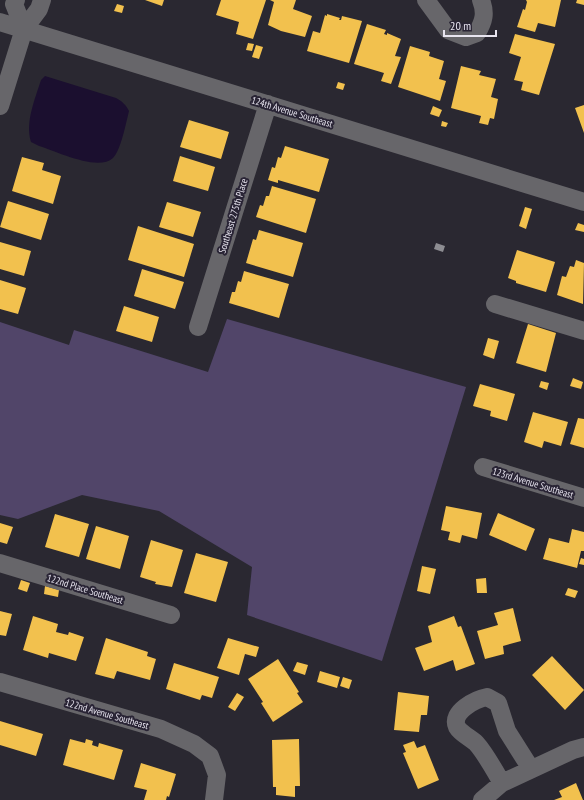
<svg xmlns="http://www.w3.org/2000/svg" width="584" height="800" viewBox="0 0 584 800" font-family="'PT Sans Narrow',sans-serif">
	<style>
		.forest { fill: #514569 }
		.water { fill: #1b0f2f }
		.homes { fill: #f2c14e }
		.industry { fill: #8d8d92 }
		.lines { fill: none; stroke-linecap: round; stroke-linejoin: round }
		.minor { stroke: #67666a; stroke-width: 18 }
		.labels { text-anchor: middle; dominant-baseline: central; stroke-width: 4; stroke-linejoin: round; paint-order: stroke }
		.street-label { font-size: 10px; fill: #e8e5f0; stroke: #292435 }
	</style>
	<rect width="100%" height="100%" fill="#2a2831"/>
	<path class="forest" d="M227 319 466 387 382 661 247 615 252 567 159 511 82 495 18 519 0 515V322L69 345 74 330 208 372Z"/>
	<path class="water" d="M45 76 116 98C122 101 126 105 129 111 126 123 121 150 113 158 98 172 56 151 39 146L31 142C25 122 35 99 41 80Z"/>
	<path class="homes" d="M145 0H164L162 6Z
		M221 0H266L253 39 236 34 239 22 216 15Z
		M270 0H296L293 9 312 16 305 37 281 31 268 25 274 2Z
		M526 0H561L555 27 538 23 535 32 517 27 523 9 525 10 527 2Z
		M577 0H584V5L576 3Z
		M117 4 124 6 122 13 114 11Z
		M327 14 340 18 339 20H341L342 16 362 21 349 63 307 51 313 31 320 33 325 15 327 16Z
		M367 24 386 30 384 34 387 35V33L401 39 395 56 401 57 391 84 381 81 384 73 354 64Z
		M515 34 555 44 539 95 521 90 523 82 514 80 521 57 509 53Z
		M248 43 254 44 252 51 246 50Z
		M256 45 263 47 259 59 252 57Z
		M410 46 430 52 429 56 444 61 439 79 446 81 440 101 398 87Z
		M461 66 481 71 479 75 496 79 491 97 498 99 494 119 490 118 488 125 479 123 481 116 451 108Z
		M338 82 345 84 343 90 336 88Z
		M584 105V133L575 108Z
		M433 106 442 110 439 117 430 114Z
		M189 120 229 132 221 159 180 147Z
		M442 121 448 123 446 127 441 126Z
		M285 146 329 159 319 192 278 180V183L268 180 272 167 275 168 278 157 281 158Z
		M180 156 215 167 208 191 173 181Z
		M22 157 44 163 42 170 61 176 53 204 12 191Z
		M272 186 316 199 306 233 256 217 260 205 263 206 266 196H269Z
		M8 201 49 214 41 240 0 227Z
		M167 202 201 212 193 237 159 227Z
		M525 207 532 209 526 229 519 226Z
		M578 223 584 225V232L575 230Z
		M138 226 194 244 184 277 128 260Z
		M259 230 303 243 293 277 246 263 253 239 256 240Z
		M0 242 31 251 24 276 0 269Z
		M517 250 555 262 546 292 516 283V281L508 278Z
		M576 260 584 263 583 304 557 295 562 276 566 277 570 266 574 267Z
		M142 269 184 282 175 309 134 296Z
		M244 271 289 284 279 318 229 303 232 292H235L238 281 241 282Z
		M0 280 26 288 18 314 0 309Z
		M124 306 159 317 152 342 116 331Z
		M528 324 556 333 546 372 516 363Z
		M488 338 499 341 494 359 483 355Z
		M573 378 583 382 581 389 570 386Z
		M541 381 549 383 547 390 539 387Z
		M480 384 515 394 507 421 490 416 491 411 473 406Z
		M533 412 568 422 561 446 544 441 542 448 524 442Z
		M578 418 584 419V448L570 444Z
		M446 506 482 513 477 539 462 535 460 543 448 540 450 532 441 530Z
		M498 513 535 529 526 551 489 535Z
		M55 514 89 524 79 557 45 547Z
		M0 523 13 527 7 544 0 542Z
		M96 526 129 536 120 569 86 559Z
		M572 529 584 532V551H581L577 568 543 559 549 538 569 543Z
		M151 540 183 550 172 587 155 584 156 582 140 577Z
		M196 553 228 562 216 602 184 593Z
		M581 558 584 559V565L579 564Z
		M422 566 436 569 430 594 417 591Z
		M486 578 487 593H477L476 579Z
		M21 580 30 583 27 592 18 589Z
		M45 586 59 590 58 597 44 594Z
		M568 588 578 591 575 598 565 595Z
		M513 608 521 641 503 646 504 654 485 659 477 631 498 625 494 613Z
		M0 611 12 614 6 636 0 635Z
		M33 616 58 624 56 632 68 635 69 632 84 637 76 661 49 653 48 658 23 650Z
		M454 616 458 627 461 626 475 664 456 671 453 660 424 671 415 648 432 642 428 626Z
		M106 638 148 652 147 656 156 659 150 680 117 671 114 679 95 674Z
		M228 638 259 647 256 657 245 654 239 675 217 668Z
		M552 656 584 690 565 710 532 675Z
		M278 659 299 692 297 693 303 702 273 722 261 703 263 702 248 679Z
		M297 662 308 665 305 675 293 671Z
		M174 663 219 677 212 698 202 695 200 700 166 689Z
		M320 671 340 677 337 688 317 682Z
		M343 677 352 680 349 689 340 686Z
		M398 692 429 696 427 715H421L419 732 394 730Z
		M237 693 244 697 235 711 228 707Z
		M0 721 43 734 36 756 0 745Z
		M70 739 85 743 86 739 93 741 92 745 98 747 99 743 123 750 114 780 63 765Z
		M299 739 300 786H295V797L276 795V787H273L272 740Z
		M414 741 417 748 425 745 439 780 418 789 403 753 406 752 403 745Z
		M141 763 176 774 169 797 167 796 166 800H144L147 790 134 787Z
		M576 783 583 800H554L562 797 559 791Z"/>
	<path class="industry" d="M436 243 445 246 443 252 434 249Z"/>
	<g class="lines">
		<path class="minor" d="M16 0 14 4 24 29
			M426 0 448 30 466 37 477 33C484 21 486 13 481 0
			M0 22 584 202
			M0 106 24 29 39 9 42 0
			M495 304 584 331
			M198 327 268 104
			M483 467 584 498
			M0 563 171 615
			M0 682 161 729 194 744 210 756 217 775 214 800
			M502 783C494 770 486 754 476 743 471 738 461 734 457 727 450 712 476 699 487 697L498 703 507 731 531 769
			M482 800 502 783 573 750 584 747"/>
	</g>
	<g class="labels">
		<g class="street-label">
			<text transform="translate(292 112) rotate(17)">124th Avenue Southeast</text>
			<text transform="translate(233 216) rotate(-73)">Southeast 275th Place</text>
			<text transform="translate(533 483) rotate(17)">123rd Avenue Southeast</text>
			<text transform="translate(85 589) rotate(17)">122nd Place Southeast</text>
			<text transform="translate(107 714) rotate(16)">122nd Avenue Southeast</text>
		</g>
	</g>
	<path d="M444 30v6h52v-6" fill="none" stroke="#e8e5f0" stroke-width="2"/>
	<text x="450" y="30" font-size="12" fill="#e8e5f0" stroke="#292435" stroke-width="3" paint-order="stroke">20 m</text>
</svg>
